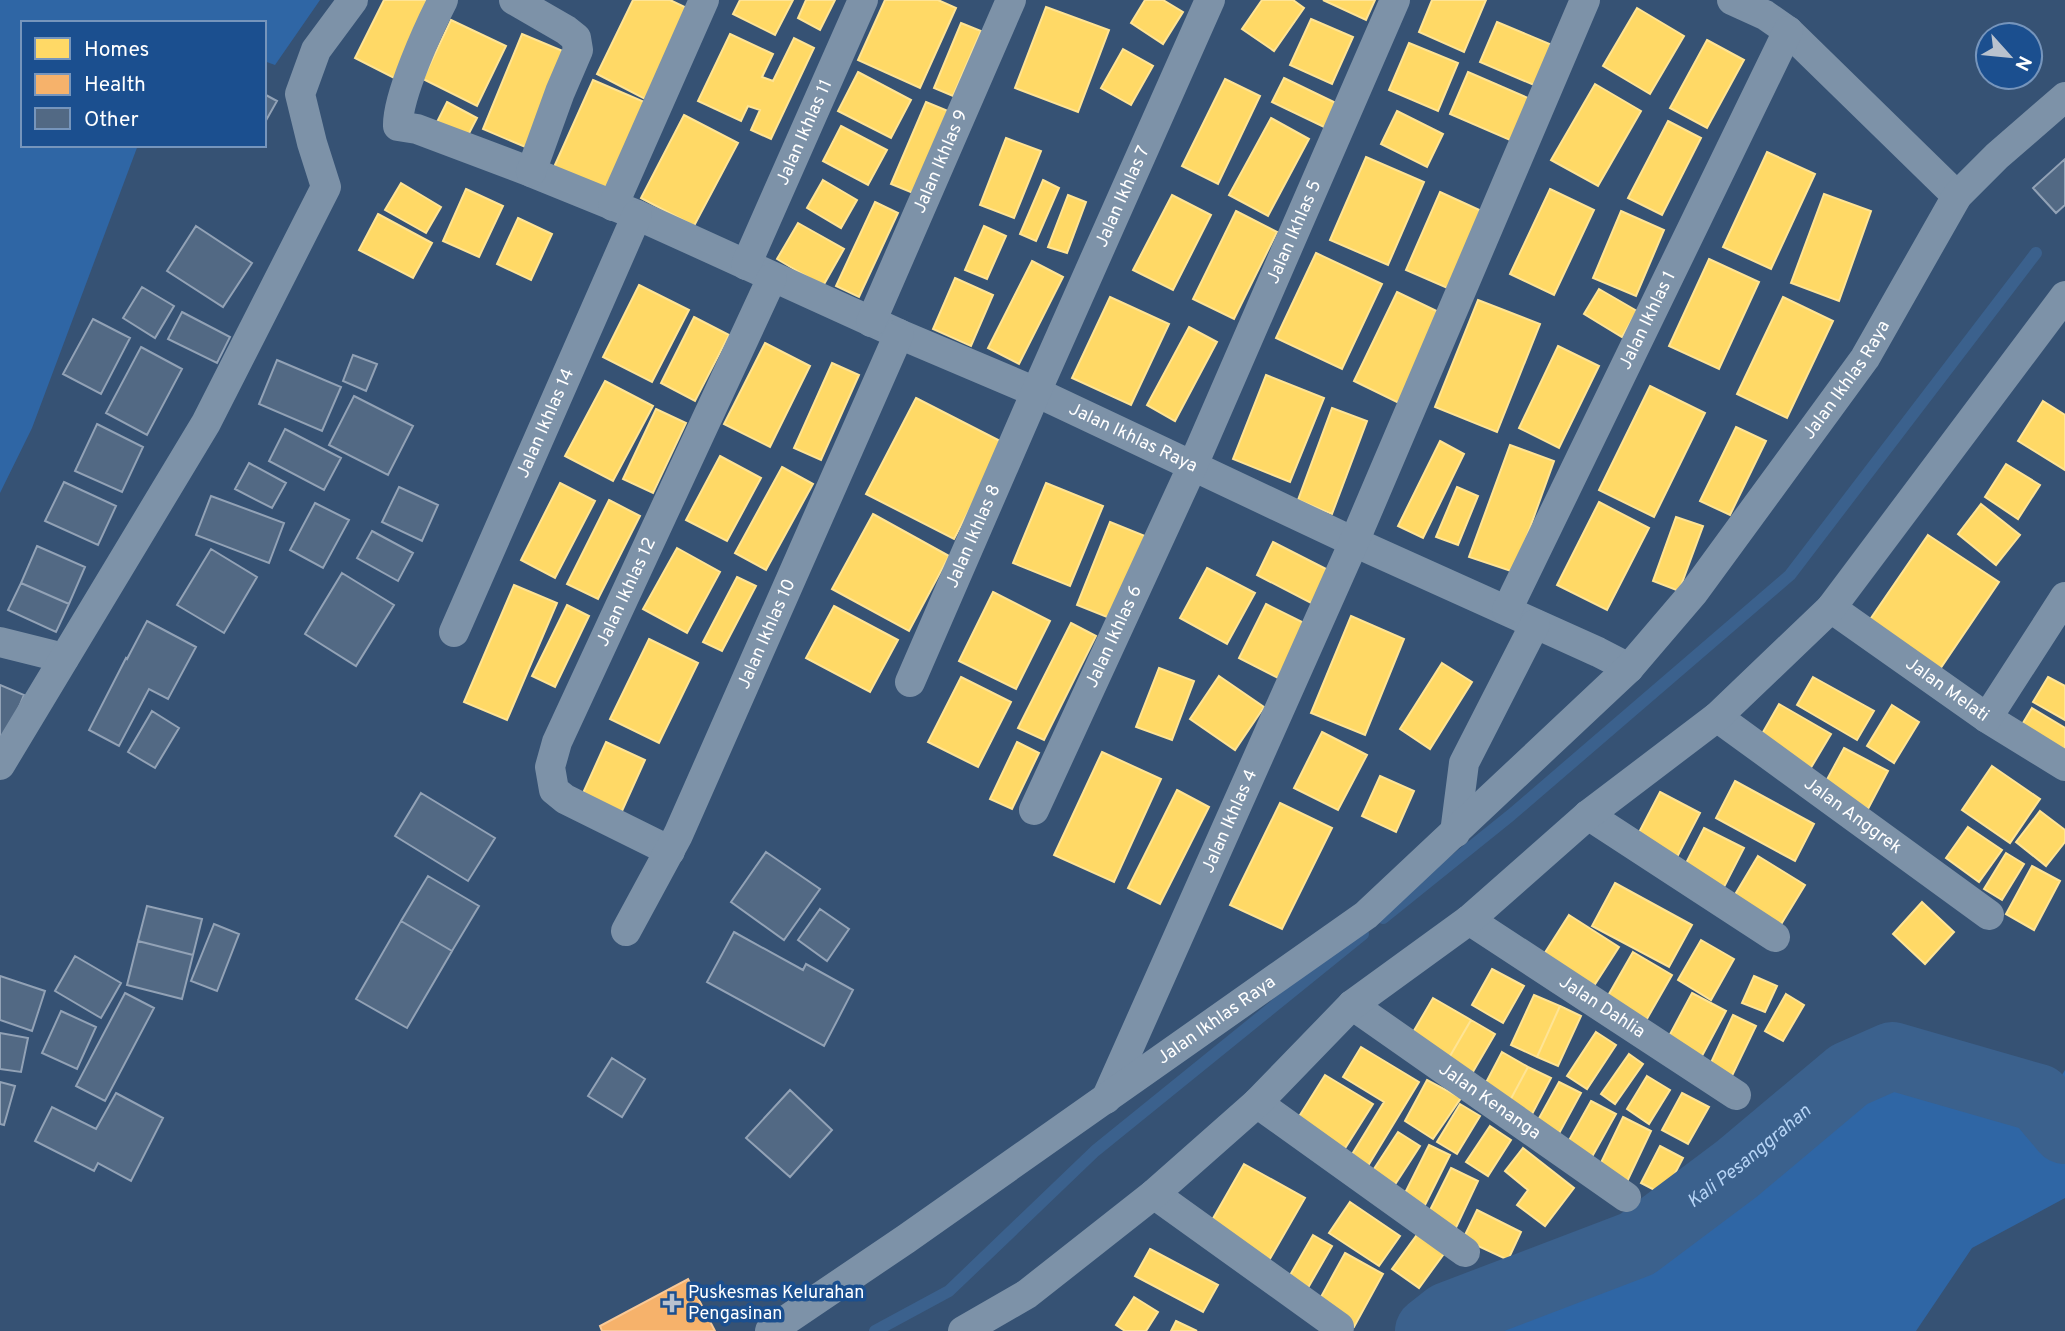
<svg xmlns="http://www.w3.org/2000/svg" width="2065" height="1331" viewBox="0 0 2065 1331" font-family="Overpass,sans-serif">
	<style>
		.green { fill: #2f66a5 }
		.homes { fill: #ffd966; stroke: #ffe494; stroke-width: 2 }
		.health { fill: #f6b26b; stroke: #f9c997; stroke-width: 2 }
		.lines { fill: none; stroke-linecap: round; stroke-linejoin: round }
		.stream { stroke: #3b618d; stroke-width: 12 }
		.river { stroke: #3b618d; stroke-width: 68 }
		.building { fill: #526984; stroke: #92a2b6; stroke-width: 2 }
		.minor { stroke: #7d92a8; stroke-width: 30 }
		.poi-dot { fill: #b9c2ce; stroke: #1b4f8f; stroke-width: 2.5 }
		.labels { text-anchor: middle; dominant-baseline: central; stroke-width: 7; stroke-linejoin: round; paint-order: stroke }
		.street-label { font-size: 18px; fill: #fff; stroke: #1b4f8f }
		.poi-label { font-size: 18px; fill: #fff; stroke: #1b4f8f; text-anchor: start }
		.water-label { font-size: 19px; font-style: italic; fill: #b5d3f5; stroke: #1b4f8f }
	</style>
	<rect width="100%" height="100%" fill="#365274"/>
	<path class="green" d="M0 0H320L275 65 264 61V23H23V145H138L32 428 0 493Z
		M1946 1050 2050 1094 2065 1070V1198L1972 1248 1916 1331H1417L1425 1322 1533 1273 1678 1217 1832 1092Z"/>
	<path class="homes" d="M384 0H425L436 5 398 80 355 58Z
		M633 0H670L691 10 647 100 597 74Z
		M740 0H793L775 35 733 14Z
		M806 0H835L820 30 798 18Z
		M885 0H938L956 8 920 88 858 60Z
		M1145 0H1163L1183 12 1163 44 1131 23Z
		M1262 0H1293L1304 8 1274 51 1242 29Z
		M1323 0H1375L1366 20Z
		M1432 0H1486L1464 52 1419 32Z
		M1046 7 1109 30 1078 112 1015 88Z
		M1637 8 1684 36 1650 94 1603 66Z
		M1311 19 1353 37 1332 84 1290 65Z
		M451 20 506 46 477 106 423 79Z
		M1497 22 1552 45 1534 85 1480 62Z
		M961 23 981 31 953 96 934 88Z
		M522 34 570 54 530 149 483 129Z
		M730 34 773 54 762 77 773 81 794 38 814 48 771 139 751 130 760 110 748 106 741 121 698 101Z
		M1707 40 1744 60 1707 128 1670 108Z
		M1409 43 1458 63 1438 111 1389 90Z
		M1123 49 1153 66 1131 105 1101 88Z
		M858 72 911 100 891 138 838 111Z
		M1468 72 1535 101 1517 143 1450 114Z
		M1284 78 1338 104 1326 128 1272 102Z
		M1225 79 1260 96 1218 184 1182 166Z
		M593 80 649 104 611 192 554 167Z
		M1595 84 1641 111 1598 186 1551 160Z
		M447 102 477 118 463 145 433 130Z
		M926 102 948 111 913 193 891 184Z
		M1397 111 1443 134 1427 167 1381 144Z
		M684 115 738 143 694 226 641 198Z
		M1271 118 1309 139 1268 216 1229 195Z
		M1668 121 1701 138 1662 215 1628 198Z
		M841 126 887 150 868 185 823 161Z
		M1006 138 1041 151 1014 218 980 205Z
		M1767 152 1815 174 1771 269 1723 247Z
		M1366 157 1424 182 1388 265 1330 240Z
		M823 180 857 200 841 228 807 208Z
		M1043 180 1059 188 1036 241 1020 234Z
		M401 183 441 207 426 233 385 210Z
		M466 189 503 206 479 257 443 241Z
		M1550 189 1594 210 1554 295 1510 274Z
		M1440 192 1486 213 1452 290 1406 270Z
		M1824 194 1871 211 1839 301 1791 283Z
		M1068 195 1086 202 1067 253 1048 247Z
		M1172 195 1211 215 1173 290 1133 270Z
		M875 202 898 213 859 297 836 286Z
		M1236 211 1277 232 1234 319 1193 299Z
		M1621 211 1664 230 1636 296 1593 278Z
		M378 214 432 243 413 278 359 250Z
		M518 218 552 234 531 280 497 264Z
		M798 223 844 249 823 286 777 259Z
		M984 226 1006 236 987 279 965 270Z
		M1316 253 1382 284 1342 369 1276 338Z
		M1709 259 1759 282 1719 369 1669 346Z
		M1032 261 1063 277 1019 364 988 348Z
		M955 278 993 295 971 346 933 329Z
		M639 285 689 310 652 382 603 357Z
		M1599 289 1637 311 1622 337 1584 314Z
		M1397 292 1447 316 1403 405 1354 381Z
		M1110 297 1169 324 1131 405 1072 378Z
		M1783 297 1833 321 1787 418 1737 394Z
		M1478 300 1540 324 1497 432 1435 407Z
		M694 317 729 335 695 401 661 383Z
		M1189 327 1217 342 1175 421 1147 405Z
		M765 343 810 366 770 447 724 424Z
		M1558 346 1599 366 1559 448 1519 428Z
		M832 363 859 375 821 460 794 448Z
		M1266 375 1324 398 1290 482 1233 459Z
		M605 381 653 406 613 481 565 456Z
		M1650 386 1705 413 1654 517 1599 490Z
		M916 398 1004 443 954 539 866 494Z
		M2043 401 2065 415V470L2018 441Z
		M1332 408 1367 421 1332 514 1298 500Z
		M656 409 686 423 653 493 623 479Z
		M1736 427 1766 441 1730 515 1700 501Z
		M1440 441 1464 454 1423 538 1398 526Z
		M1510 445 1554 461 1514 572 1469 557Z
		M720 456 761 478 727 541 686 520Z
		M2006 464 2040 485 2018 519 1985 497Z
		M782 467 813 484 766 570 735 553Z
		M560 483 595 501 555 578 521 560Z
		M1046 483 1103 506 1070 586 1013 563Z
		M1457 487 1478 496 1458 545 1436 537Z
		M609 500 640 516 598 599 567 584Z
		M1599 502 1649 528 1607 610 1557 585Z
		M1981 504 2020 535 1996 565 1958 534Z
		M873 514 949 556 909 631 832 589Z
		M1676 517 1703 526 1679 591 1653 581Z
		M1110 522 1145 536 1112 619 1077 605Z
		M1928 535 1999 582 1940 669 1869 621Z
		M1273 542 1330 571 1313 604 1257 575Z
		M677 548 720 572 687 633 643 609Z
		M1207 568 1255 593 1227 644 1180 618Z
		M737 577 756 586 722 651 703 642Z
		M514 585 557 603 507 720 464 702Z
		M993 592 1050 621 1016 689 959 661Z
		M1266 604 1308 625 1280 679 1239 658Z
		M567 605 589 616 555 687 532 676Z
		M834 606 898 640 870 692 806 658Z
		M1351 616 1404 639 1365 735 1311 713Z
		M1071 623 1096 636 1044 740 1018 728Z
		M649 639 698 663 659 743 610 719Z
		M1442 663 1472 682 1430 749 1400 729Z
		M1159 668 1194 681 1172 740 1136 727Z
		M1219 676 1264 707 1235 750 1190 719Z
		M961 677 1011 702 978 767 928 742Z
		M1813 677 1874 711 1857 740 1797 705Z
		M2048 677 2065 686V720L2033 702Z
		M1779 704 1831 734 1809 771 1758 741Z
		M1892 705 1919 722 1894 763 1867 746Z
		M2032 708 2065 728V762L2017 733Z
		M1322 732 1367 755 1338 810 1294 788Z
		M606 742 645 760 618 820 579 802Z
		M1017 742 1039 753 1012 809 990 799Z
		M1844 748 1888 771 1868 809 1824 785Z
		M1102 752 1161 779 1114 882 1054 855Z
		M1992 766 2040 799 2010 843 1962 810Z
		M1380 776 1414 791 1396 832 1362 816Z
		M1735 781 1814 824 1795 861 1716 818Z
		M1177 790 1209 807 1160 904 1128 888Z
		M1660 792 1700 813 1675 861 1635 840Z
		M1280 803 1332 828 1282 929 1230 905Z
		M2040 811 2065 830V842L2046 866 2016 842Z
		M1968 827 2002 850 1979 882 1946 858Z
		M1704 828 1744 848 1723 889 1683 869Z
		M2006 853 2024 864 2002 900 1984 889Z
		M1758 856 1805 885 1777 931 1730 903Z
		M2032 866 2060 881 2034 930 2006 914Z
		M1615 883 1692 925 1669 967 1592 926Z
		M1922 902 1954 932 1925 964 1893 934Z
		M1569 915 1619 947 1588 995 1539 962Z
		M1701 940 1734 959 1711 1000 1678 980Z
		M1633 952 1672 975 1644 1024 1605 1001Z
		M1492 969 1524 986 1503 1023 1472 1005Z
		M1754 976 1777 986 1765 1012 1742 1003Z
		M1692 993 1726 1011 1702 1056 1668 1038Z
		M1786 994 1804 1005 1783 1041 1765 1031Z
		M1534 995 1560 1006 1537 1057 1511 1045Z
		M1433 998 1471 1020 1446 1063 1408 1041Z
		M1560 1006 1581 1016 1558 1066 1537 1057Z
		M1733 1015 1756 1026 1730 1080 1708 1069Z
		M1471 1020 1495 1034 1470 1077 1446 1063Z
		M1596 1032 1616 1045 1587 1089 1567 1076Z
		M1361 1047 1419 1082 1368 1166 1351 1156 1384 1102 1343 1077Z
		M1502 1052 1528 1067 1506 1108 1480 1094Z
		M1629 1054 1643 1064 1615 1104 1601 1094Z
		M1528 1067 1551 1078 1529 1120 1506 1108Z
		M1325 1075 1373 1104 1342 1153 1295 1123Z
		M1647 1076 1670 1090 1649 1124 1627 1109Z
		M1427 1080 1461 1098 1433 1139 1405 1121Z
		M1559 1082 1581 1093 1555 1141 1533 1129Z
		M1682 1093 1709 1107 1688 1144 1662 1130Z
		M1591 1101 1616 1114 1588 1164 1563 1151Z
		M1460 1104 1480 1116 1457 1154 1437 1142Z
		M1623 1117 1651 1131 1625 1186 1596 1173Z
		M1490 1126 1511 1140 1488 1176 1466 1162Z
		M1398 1132 1420 1146 1392 1189 1370 1175Z
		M1429 1145 1450 1155 1423 1209 1402 1199Z
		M1660 1146 1683 1158 1664 1195 1641 1183Z
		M1523 1148 1574 1188 1545 1226 1517 1205 1528 1190 1505 1171Z
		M1244 1164 1305 1198 1267 1264 1207 1229Z
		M1451 1168 1478 1181 1453 1234 1425 1220Z
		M1350 1202 1400 1236 1379 1266 1329 1233Z
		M1477 1210 1521 1232 1508 1260 1463 1239Z
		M1419 1232 1446 1251 1419 1288 1392 1269Z
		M1313 1235 1332 1246 1308 1288 1289 1277Z
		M1150 1249 1218 1285 1203 1312 1135 1276Z
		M1345 1253 1383 1274 1354 1327 1316 1306Z
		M1134 1297 1158 1312 1146 1331H1125L1116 1325Z
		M1176 1321 1197 1331H1171Z"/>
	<path class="health" d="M688 1279 715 1331H602L600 1326Z"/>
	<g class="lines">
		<path class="stream" d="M1383 918 1511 815 1790 575 2036 253
			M875 1331 949 1291 1095 1151 1363 934"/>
		<path class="river" id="s1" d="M1429 1331 1448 1316 1637 1244 1737 1169 1849 1075 1892 1056 2038 1098 2065 1130"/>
	</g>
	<path class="building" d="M264 94 277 101 264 124Z
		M2065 159V205L2056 213 2033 188Z
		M196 226 252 263 223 307 167 271Z
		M142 287 174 306 155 338 123 318Z
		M182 312 230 337 217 363 168 339Z
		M93 319 130 338 101 394 63 374Z
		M141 347 182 369 147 435 106 413Z
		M353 355 377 364 366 391 343 381Z
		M277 360 341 387 322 431 259 404Z
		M354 396 413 426 388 475 329 445Z
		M97 424 143 447 122 492 75 471Z
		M285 429 341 458 324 490 269 461Z
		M249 463 286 483 272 508 235 489Z
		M64 482 116 506 98 545 45 521Z
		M399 487 438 505 422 541 382 522Z
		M211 496 284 523 269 563 196 535Z
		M315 503 349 520 323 568 290 550Z
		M372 531 413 553 398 581 357 558Z
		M37 546 85 567 69 604 21 583Z
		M211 549 257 577 224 633 177 605Z
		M342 573 394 605 356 666 305 634Z
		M21 583 69 604 56 632 8 610Z
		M147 621 196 647 168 699 149 689 119 746 89 730 126 658 127 659Z
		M0 685 24 695 2 749 0 747Z
		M152 711 179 728 155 768 128 752Z
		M421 793 495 838 468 881 395 836Z
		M766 852 820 889 784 940 731 902Z
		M428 876 479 906 452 951 401 921Z
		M147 906 202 919 193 955 138 941Z
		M820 909 849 929 827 961 798 940Z
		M401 921 452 951 407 1028 356 999Z
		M214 924 239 934 217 991 191 981Z
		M734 932 803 970 806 964 853 990 824 1046 707 982Z
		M138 941 193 955 182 999 127 985Z
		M75 956 121 983 101 1018 55 991Z
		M0 976 45 991 32 1031 0 1020Z
		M125 993 154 1008 105 1101 76 1086Z
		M61 1011 96 1027 77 1069 42 1053Z
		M0 1033 28 1038 21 1072 0 1069Z
		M612 1058 645 1079 622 1117 588 1096Z
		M0 1082 15 1086 4 1125 0 1124Z
		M790 1090 832 1130 790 1177 746 1138Z
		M116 1093 163 1118 131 1181 98 1163 94 1171 35 1141 52 1107 96 1129Z"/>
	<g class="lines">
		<g class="minor">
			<path id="s2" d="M443 0C429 27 397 97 398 126L417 129 531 172 637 215 899 334 1036 392 1354 542 1598 652 1629 668"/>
			<path d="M514 0 566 30 576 38 578 50 560 92 531 172"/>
			<path d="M1732 0 1765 15 1788 31 1957 196"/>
			<path d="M613 206 704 0"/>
			<path id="s3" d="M746 265 863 0"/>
			<path id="s4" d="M871 322 1011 0"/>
			<path id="s5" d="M1831 608 1987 718 2065 766"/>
			<path id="s6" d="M1507 610 1788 31"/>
			<path id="s7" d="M454 632 637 215"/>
			<path d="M0 642 64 658"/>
			<path id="s8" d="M910 682 1036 392 1210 0"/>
			<path id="s9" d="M1717 717 1989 915"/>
			<path d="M1987 718 2065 597"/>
			<path d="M0 765 206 423 326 187 312 143 300 94 316 50 353 0"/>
			<path id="s10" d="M1034 810 1193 465 1395 0"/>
			<path d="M1588 815 1775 937"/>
			<path d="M1455 833 1464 763 1535 624"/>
			<path id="s11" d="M670 851 565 799 554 790 550 767 557 742 772 278"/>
			<path id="s12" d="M1469 920 1736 1095"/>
			<path id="s13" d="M626 931 678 835 899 334"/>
			<path id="s14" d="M1352 1005 1626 1197"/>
			<path id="s15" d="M1106 1099 1354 542 1585 0"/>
			<path d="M1257 1103 1465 1252"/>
			<path d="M1154 1194 1339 1327"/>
			<path id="s16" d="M770 1331 906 1239 1366 915 1629 668 1694 592 1865 358 1957 196 1997 156 2065 97"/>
			<path d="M963 1331 1027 1294 1154 1194 1257 1103 1352 1005 1469 920 1588 815 1717 717 1831 608 2065 296"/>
		</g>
	</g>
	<path class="poi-dot" d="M668.5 1292.5h7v7h7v7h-7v7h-7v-7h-7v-7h7z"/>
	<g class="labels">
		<g class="street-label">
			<text stroke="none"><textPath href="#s3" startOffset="145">Jalan Ikhlas 11</textPath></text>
			<text stroke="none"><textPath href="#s4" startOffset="175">Jalan Ikhlas 9</textPath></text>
			<text stroke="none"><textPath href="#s8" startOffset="530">Jalan Ikhlas 7</textPath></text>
			<text stroke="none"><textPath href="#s10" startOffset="634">Jalan Ikhlas 5</textPath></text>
			<text stroke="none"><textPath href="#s6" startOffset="322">Jalan Ikhlas 1</textPath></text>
			<text stroke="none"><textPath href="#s16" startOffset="1449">Jalan Ikhlas Raya</textPath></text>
			<text stroke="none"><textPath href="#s7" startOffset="228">Jalan Ikhlas 14</textPath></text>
			<text stroke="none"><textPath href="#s2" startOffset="934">Jalan Ikhlas Raya</textPath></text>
			<text stroke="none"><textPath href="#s8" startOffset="159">Jalan Ikhlas 8</textPath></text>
			<text stroke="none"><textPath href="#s11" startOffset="346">Jalan Ikhlas 12</textPath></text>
			<text stroke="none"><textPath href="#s13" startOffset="329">Jalan Ikhlas 10</textPath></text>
			<text stroke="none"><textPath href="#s10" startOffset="191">Jalan Ikhlas 6</textPath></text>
			<text stroke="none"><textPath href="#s5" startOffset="142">Jalan Melati</textPath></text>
			<text stroke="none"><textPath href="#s9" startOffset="168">Jalan Anggrek</textPath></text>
			<text stroke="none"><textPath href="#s15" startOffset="304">Jalan Ikhlas 4</textPath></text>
			<text stroke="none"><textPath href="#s12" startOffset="159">Jalan Dahlia</textPath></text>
			<text stroke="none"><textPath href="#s16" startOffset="544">Jalan Ikhlas Raya</textPath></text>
			<text stroke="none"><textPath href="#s14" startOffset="168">Jalan Kenanga</textPath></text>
		</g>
		<g class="poi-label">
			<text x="688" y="1293">Puskesmas Kelurahan<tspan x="688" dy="21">Pengasinan</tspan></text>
		</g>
		<g class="water-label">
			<text stroke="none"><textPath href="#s1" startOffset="369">Kali Pesanggrahan</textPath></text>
		</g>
	</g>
	<rect x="21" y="21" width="245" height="126" fill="#1b4f8f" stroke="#7695bc" stroke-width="2"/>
	<rect x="35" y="38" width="35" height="21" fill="#ffd966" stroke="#7695bc" stroke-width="2"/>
	<text x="84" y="56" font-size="21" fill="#ffffff">Homes</text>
	<rect x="35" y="74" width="35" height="21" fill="#f6b26b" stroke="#7695bc" stroke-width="2"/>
	<text x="84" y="91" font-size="21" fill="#ffffff">Health</text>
	<rect x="35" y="108" width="35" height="21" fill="#526984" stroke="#7695bc" stroke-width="2"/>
	<text x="84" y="126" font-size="21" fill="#ffffff">Other</text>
	<g transform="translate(2009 56) rotate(117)"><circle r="33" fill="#1b4f8f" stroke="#7695bc" stroke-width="2"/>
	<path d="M0-5L12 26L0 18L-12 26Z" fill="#b9c2ce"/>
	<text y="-10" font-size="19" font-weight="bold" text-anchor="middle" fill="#ffffff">N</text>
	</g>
</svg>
